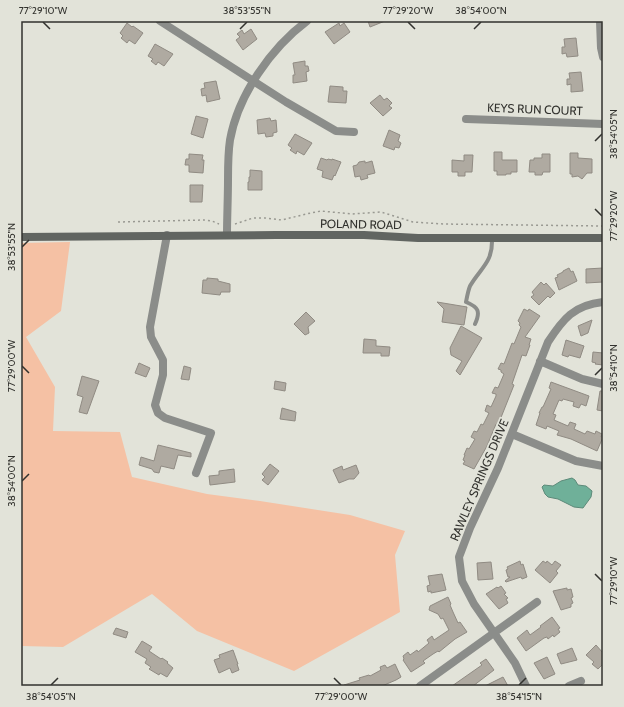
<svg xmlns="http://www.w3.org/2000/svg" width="624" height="707" viewBox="0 0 624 707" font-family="Cabin,sans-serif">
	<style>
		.green { fill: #f5c1a4 }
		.water { fill: #6fb099; stroke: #5d8a79 }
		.building { fill: #afaaa1; stroke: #908b83 }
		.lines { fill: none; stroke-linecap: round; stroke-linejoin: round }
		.path { stroke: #999992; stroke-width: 1.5; stroke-dasharray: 2 3; stroke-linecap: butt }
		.lane { stroke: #8b8d8a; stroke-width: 4 }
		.street { stroke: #8b8d8a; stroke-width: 8 }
		.secondary { stroke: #616561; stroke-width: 8 }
		.ticks { fill: none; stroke: #32322e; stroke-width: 1.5 }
		.labels { text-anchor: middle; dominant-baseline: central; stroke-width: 3.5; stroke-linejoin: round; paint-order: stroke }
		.street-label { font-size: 12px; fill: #32322e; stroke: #e2e3d9 }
		.neatline { fill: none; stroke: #32322e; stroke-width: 1.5 }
		.ticks-label { font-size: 10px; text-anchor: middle; fill: #32322e }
	</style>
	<rect width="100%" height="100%" fill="#e2e3d9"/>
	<path class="green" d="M70 242 61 311 26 337 55 387 53 431 120 432 132 477 207 494 260 501 350 515 405 531 395 555 400 612 294 671 197 631 152 594 63 647 21 646V243Z"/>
	<path class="water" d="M572 478 575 480 578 485 586 486 592 491 591 497 583 508 574 507 558 499 548 497 545 494 542 487 544 485 553 486 561 481Z"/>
	<path class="building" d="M368 21H385L370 27Z
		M127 23 132 27 133 26 143 33 135 44 129 40 127 43 121 38 123 36 120 33Z
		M339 23 340 26 344 23 350 32 334 44 325 32Z
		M251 29 257 39 243 50 236 40 240 37 237 34 242 30 244 34Z
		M576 38 578 56 567 57 566 53 562 54V47H565L564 39Z
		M155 44 173 54 164 66 158 62 156 65 151 61 153 59 148 56Z
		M305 61V66H308L309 71 306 72 307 81 293 83V75H295L293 63Z
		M581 72 583 91 571 92V84L567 85V79H570L569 73Z
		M216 81 220 99 207 102 206 95 202 96 201 89 205 88 204 83Z
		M330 86 343 87V91H347L346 103 328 102Z
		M380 95 384 100 387 98 392 103 389 106 392 108 383 116 370 103Z
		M196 116 208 119 203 138 191 134Z
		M270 118 271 121 276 120 277 132 273 133V136L266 137 265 133 258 134 257 120Z
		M389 130 400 135 398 141 401 143 399 148 395 147 394 150 383 146Z
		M295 134 312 143 304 155 297 151 296 154 290 150 292 148 288 145Z
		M494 152H502V160H517V172H511V174H506V175H497V171H494Z
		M570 153H578V158L592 159V173H587L582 179 578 176 572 177V174H570Z
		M189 154 203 155 202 160H204L203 173 189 172V165H185L186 159H189Z
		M542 154H550V172H543L542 175H535V172H529L530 160H534V158H542Z
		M464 155H473L472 172H465V176H458V172H452V160L464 161Z
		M321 158 327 160 328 159 332 160V159L341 162 335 176 334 175 332 180 322 177 323 171 317 169Z
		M365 161V163L372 161 375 173 367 175 368 178 361 180 360 176 355 177 353 166 357 165 359 162Z
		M250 170 262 171V190H248V182H249V177H250Z
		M190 185H203L202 202H190Z
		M569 268 571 272 573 271 577 281 559 290 555 278 558 277 557 275 563 272V271Z
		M603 268V282L586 283V269Z
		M207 278 218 279V281L230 284V292H221L220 295 202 293 203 280H207Z
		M541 282 544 285 546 283 555 293 550 298 548 296 539 305 531 297 534 295 532 292Z
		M437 302 467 307 464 325 442 322 444 309Z
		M524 309 528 311 529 309 540 316 525 337 531 339 529 345H530L526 356 522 355 512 384 514 385 502 415 498 424H496L487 446 474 469 463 464 465 461 463 460 465 455H464L467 448 469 449 475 439 471 437 474 431 477 432 481 424 483 425 489 413 485 411 487 405 491 407 496 396V394L492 393 495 387 498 388 504 374 501 372V370L498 369 501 363 504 364 512 343 514 344 521 327 519 325 520 323 518 321Z
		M306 312 315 321 308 327 309 333 305 335 294 324Z
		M592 320 588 333 581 336 578 326Z
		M461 326 482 338 460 375 456 371 462 361 451 355 450 348Z
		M364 339 376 340V346L390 347 389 356H381V353H363Z
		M566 340 584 346 580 358 569 355 568 357 562 355Z
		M593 352 603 353V365L595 364 596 363 592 362Z
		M139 363 150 368 146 377 135 373Z
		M184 366 191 368 189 380 181 379Z
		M82 376 99 381 87 414 79 412 83 397 77 395Z
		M275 381 286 383 285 391 274 389Z
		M551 382 589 396 586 406 581 404 579 408 573 406 574 402 563 399 562 401 559 400 553 414 556 415 554 420 568 426 570 422 576 424 574 429 585 434 587 431 595 434 596 431 602 434 601 437H603L597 451 571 439 557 435 559 431 547 426 546 429 536 425 540 413H539L542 407H543L551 389 549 388Z
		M600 391H603V411L597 410Z
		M282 408 296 412 295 421 280 419Z
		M158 445 191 453V457L178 455 174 469 161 466 159 473 154 472 152 469 139 465 141 457 154 461Z
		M270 464 279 471 268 485 262 480 265 477 262 474Z
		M356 465 359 473 354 479H349L339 483 333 470 342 466 343 470Z
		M234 469 235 482 210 485 209 476 219 475V471Z
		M520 561 521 565 523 564 527 577 522 579 521 577 506 582 505 581 510 577H508L506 570 508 569 507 567Z
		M543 561 546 563 547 561 552 565 555 561 561 565 556 571 558 573 550 583 535 570Z
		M491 562 493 579 478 580 477 563Z
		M442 574 446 590 431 593V591L428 592 427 586 430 585 428 576Z
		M501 586 506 593 504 594 508 598 506 599 508 603 499 609 486 594 497 587 498 588Z
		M567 588V590L571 589 573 597 571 598 573 603 571 604V607L561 610 553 591Z
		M448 597 451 604 450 605 453 612 458 623 460 622 467 632 455 639 439 652 438 651 433 654 423 661 425 663 411 672 403 660 404 659 403 656 408 652 410 655 417 650 418 652 429 643 427 640 432 636 434 640 449 630 443 618 441 619 438 614 429 610 430 606Z
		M552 617 560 628 558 629 560 632 554 637 553 635 548 639 547 637 544 638 526 651 517 638 527 630 530 635 541 627 540 626Z
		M116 628 128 632 126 638 113 634Z
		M142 641 152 647 149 651 161 659 162 658 168 662 167 663 173 668 167 677 160 673 159 675 149 669 151 667 145 663 147 659 135 652Z
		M596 645 603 653V664L598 669 592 664 594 662 586 655Z
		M572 648 577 660 561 664 557 654Z
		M233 650 238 664H237L239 670 232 673 230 668 219 673 214 660 220 658 219 655Z
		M547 657 555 674 544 679 534 663Z
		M486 659 494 670 473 686H452L482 665 480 663Z
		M395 664 401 677 396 680 382 686H345L344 685 360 680 359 678 369 675 370 676 381 670 380 667 385 665 387 668Z
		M503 677 508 686H485Z"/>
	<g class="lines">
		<path class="path" d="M118 222 204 220 212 221 219 224
			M235 224 253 218H265L282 220 306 214 321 211 352 214 381 212 413 222 443 224 603 226"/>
		<path class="lane" d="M475 324C481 311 478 307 466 302 467 297 468 291 470 286 481 267 493 263 492 238"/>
		<path class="street" d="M160 21 286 102 336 131 354 132
			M600 21 601 48 603 57
			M466 119 603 124
			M167 235 150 327 151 337 163 360V375L155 405 158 413 165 418 211 433 196 473
			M227 235C227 217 228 198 228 180 228 166 228 153 230 140 238 95 271 48 307 21
			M540 361 582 379 603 384
			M512 434 576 461 603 466
			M420 686 537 602
			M526 686 515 663 474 604 462 581 459 557 470 528 498 468 548 342C563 319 574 305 603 302
			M569 686 581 681"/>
		<path class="secondary" d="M21 237 276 235H364L418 238H603"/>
	</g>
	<path class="ticks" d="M43 22 50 29M408 22 415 29M240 29 247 22M474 29 481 22M595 141 602 134M595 209 602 216M22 247 29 240M22 366 29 373M595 375 602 368M22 481 29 474M595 574 602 581M334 678 341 685M51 685 58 678M519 685 526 678"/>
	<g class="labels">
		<g class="street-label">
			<text transform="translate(535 109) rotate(2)">KEYS RUN COURT</text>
			<text transform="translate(361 224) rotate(1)">POLAND ROAD</text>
			<text transform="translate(479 480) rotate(-67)">RAWLEY SPRINGS DRIVE</text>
		</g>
	</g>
	<rect width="624" height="707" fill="none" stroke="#e2e3d9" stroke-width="44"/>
	<rect x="22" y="22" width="580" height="663" class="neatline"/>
	<g class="ticks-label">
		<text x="43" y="14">77°29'10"W</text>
		<text x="247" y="14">38°53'55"N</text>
		<text x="408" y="14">77°29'20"W</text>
		<text x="481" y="14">38°54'00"N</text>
		<text transform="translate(613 134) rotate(-90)" y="4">38°54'05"N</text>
		<text transform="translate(613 216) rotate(-90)" y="4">77°29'20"W</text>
		<text transform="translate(11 247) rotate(-90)" y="4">38°53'55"N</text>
		<text transform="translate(11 366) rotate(-90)" y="4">77°29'00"W</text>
		<text transform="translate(613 368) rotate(-90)" y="4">38°54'10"N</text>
		<text transform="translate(11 481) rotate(-90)" y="4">38°54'00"N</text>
		<text transform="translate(613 581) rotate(-90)" y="4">77°29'10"W</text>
		<text x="51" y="700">38°54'05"N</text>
		<text x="341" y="700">77°29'00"W</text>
		<text x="519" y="700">38°54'15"N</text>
	</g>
</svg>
